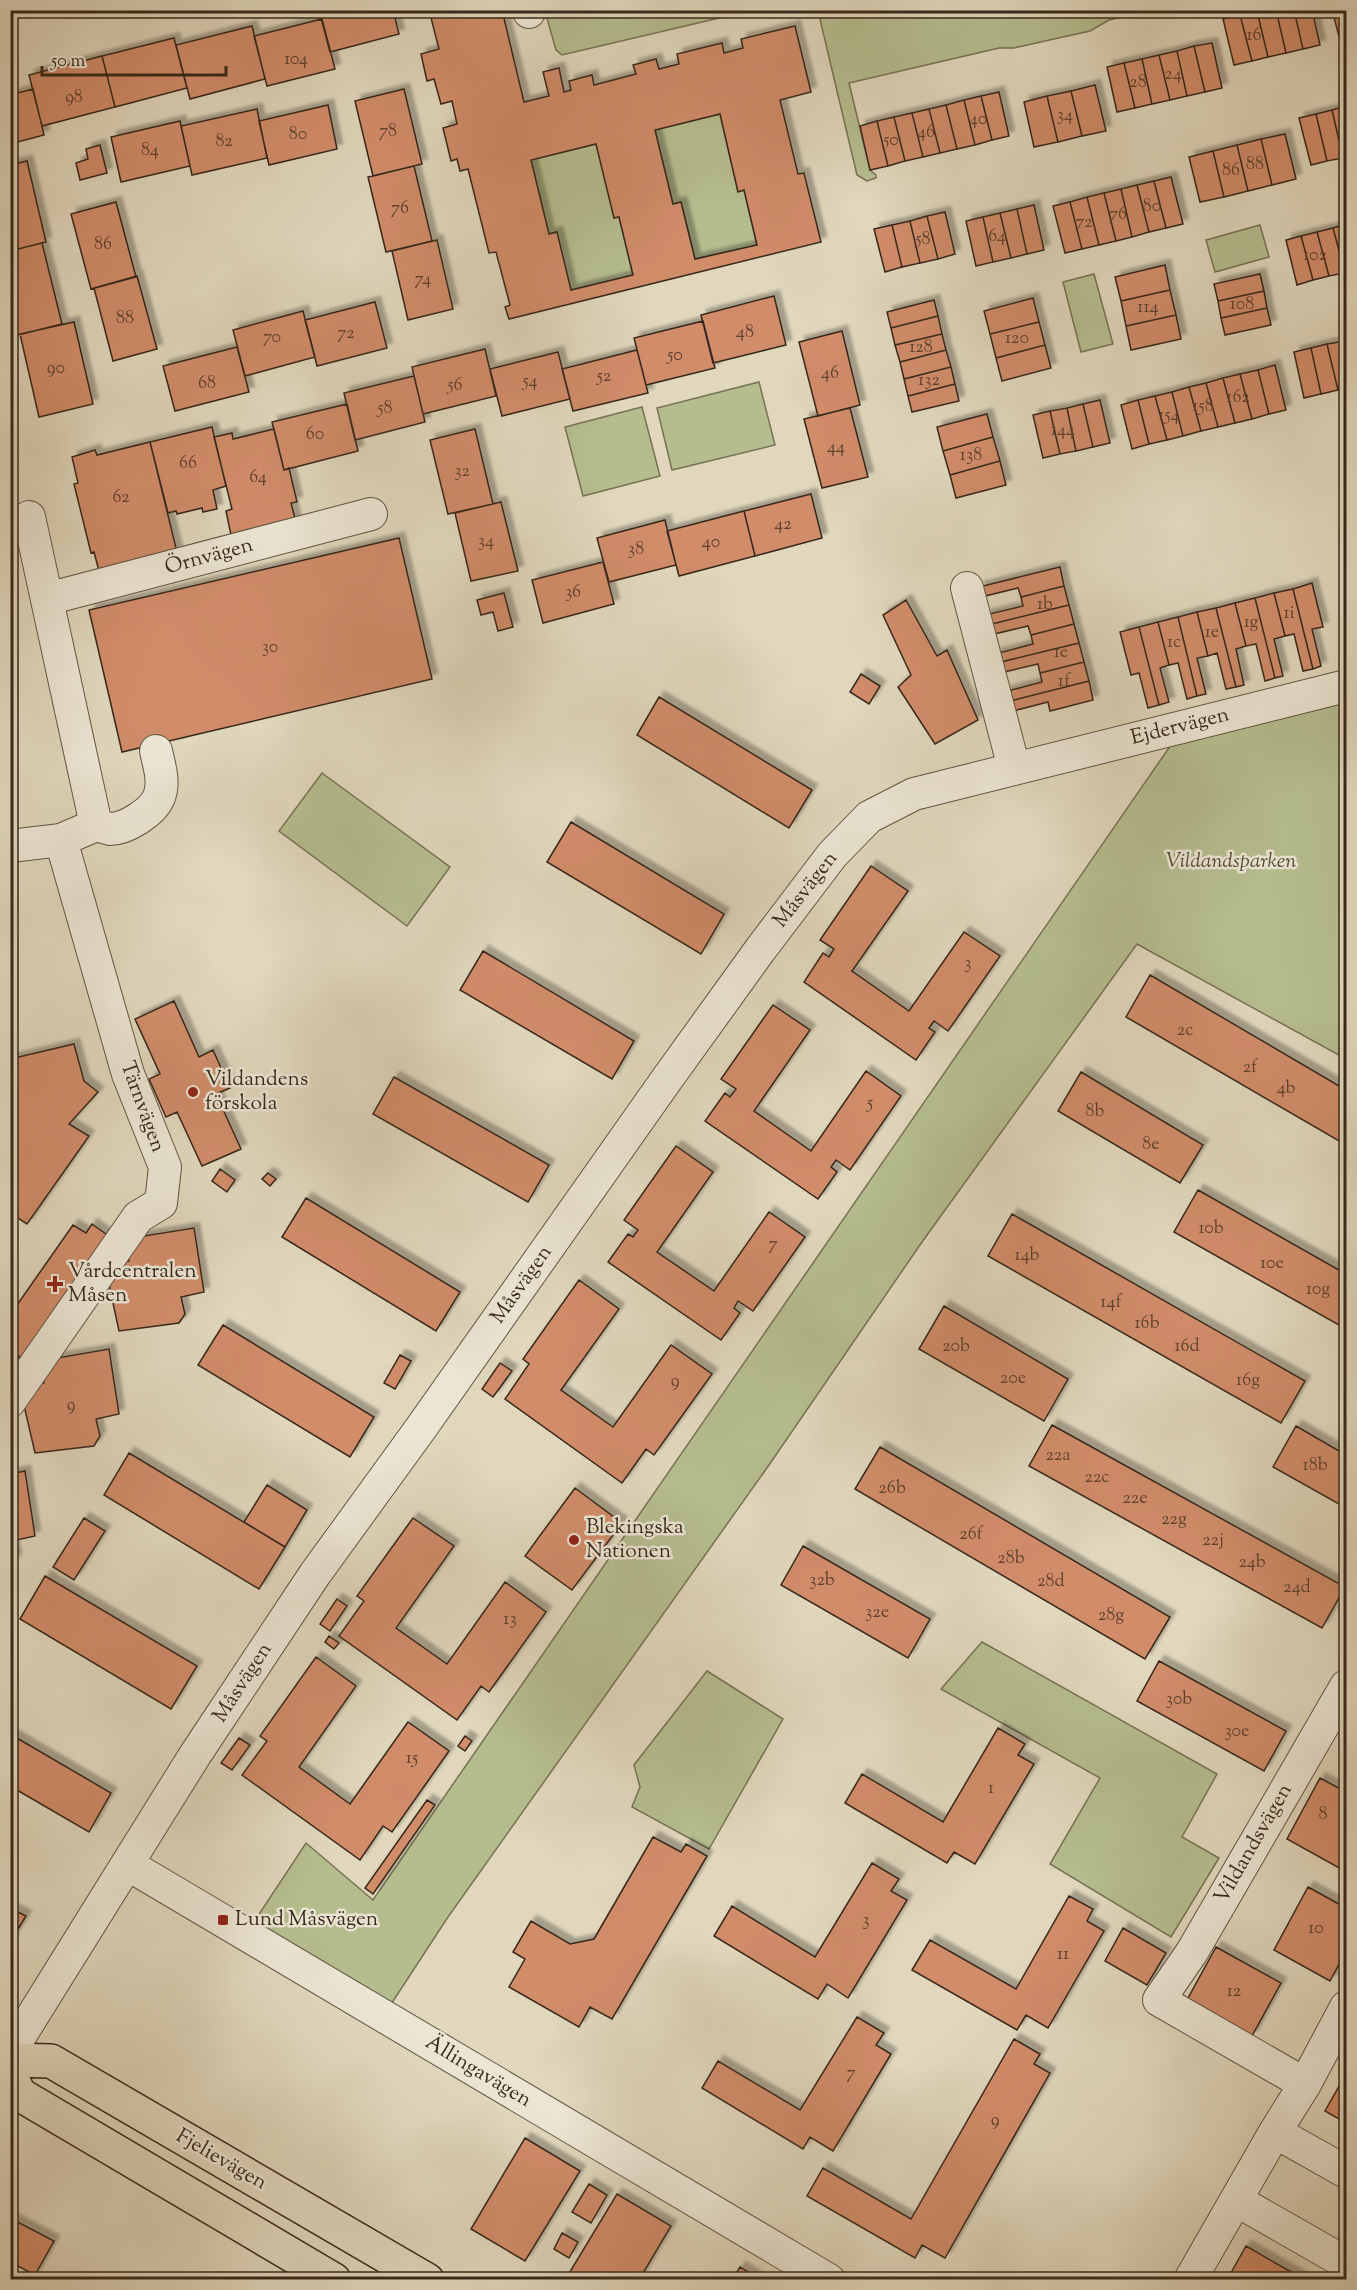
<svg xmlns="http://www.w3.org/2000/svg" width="1357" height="2290" viewBox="0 0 1357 2290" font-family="'Sorts Mill Goudy',serif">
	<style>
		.green { fill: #b5bd8f; stroke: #767254; stroke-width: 1.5 }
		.building { fill: #d18c6b; stroke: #37281a; stroke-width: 1.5; fill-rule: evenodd; filter: url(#shadow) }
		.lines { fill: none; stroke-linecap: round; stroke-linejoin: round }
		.minor-casing { stroke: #615442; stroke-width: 34 }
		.major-casing { stroke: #37281a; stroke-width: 36 }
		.minor { stroke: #ebe5d3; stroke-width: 32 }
		.major { stroke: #e0d7bc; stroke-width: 33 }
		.poi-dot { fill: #8f2418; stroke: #ebe5d3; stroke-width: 2 }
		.labels { text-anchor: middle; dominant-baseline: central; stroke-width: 5; stroke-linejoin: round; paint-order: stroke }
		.number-label { font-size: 18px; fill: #5e412e }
		.street-label { font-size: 21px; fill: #37281a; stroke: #ebe5d3 }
		.park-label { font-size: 21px; font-style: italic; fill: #564d37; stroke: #ebe5d3 }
		.poi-label { font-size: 21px; fill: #37281a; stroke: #ebe5d3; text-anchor: start }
	</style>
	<defs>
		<filter id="shadow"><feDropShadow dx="5.5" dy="-5.5" stdDeviation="1.5" flood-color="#0004"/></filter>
	</defs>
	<rect width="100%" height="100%" fill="#e0d7bc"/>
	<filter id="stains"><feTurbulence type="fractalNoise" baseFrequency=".00333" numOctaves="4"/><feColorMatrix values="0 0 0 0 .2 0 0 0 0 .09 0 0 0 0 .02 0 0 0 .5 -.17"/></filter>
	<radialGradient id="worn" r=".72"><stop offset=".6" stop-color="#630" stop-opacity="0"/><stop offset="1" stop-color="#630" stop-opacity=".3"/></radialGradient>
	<path class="green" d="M545 11V10L749 11 562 55 556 50Z
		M818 11H1149L1109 20 1090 31 1014 48H999L849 83 870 170 876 175V178L867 181 857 175Z
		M720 114 738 191 744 190 757 245 695 259 681 202 673 204 655 130Z
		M596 144 614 217H619L633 275 571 290 556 232 549 234 531 160Z
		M1260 225 1269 257 1215 272 1206 240Z
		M1094 274 1113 344 1081 352 1063 282Z
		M759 382 775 445 672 470 657 408Z
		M642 407 660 476 583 496 565 427Z
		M1346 686V1059L1137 944 922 1242 769 1465 448 1917 384 2015 246 1934 306 1843 373 1900 1184 726Z
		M322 773 450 867 407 926 279 831Z
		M982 1642 1217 1774 1182 1837 1219 1858 1171 1937 1050 1864 1100 1778 941 1689Z
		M707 1671 783 1719 709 1849 632 1807 640 1787 634 1765Z"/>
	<path class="building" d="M319 10H393L399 34 330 52Z
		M443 10H502L524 102 549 96 543 72 559 68 564 92 571 90 569 81 592 75 594 85 636 74 633 65 656 59 659 69 679 64 677 54 722 43 724 53 743 48 741 39 795 26 811 92 780 100 798 174 804 173 821 242 509 319 505 307 510 305 496 252 489 253 468 169 460 171 457 159 451 161 443 128 457 124 452 101 441 104 434 79 427 81 421 54 439 49 430 14ZM720 114 738 192 744 190 757 245 695 259 681 202 673 204 655 130ZM596 144 614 218 619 217 633 275 571 290 557 232 549 234 531 160Z
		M1276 10H1294L1303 49 1286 53Z
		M1276 10 1286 53 1268 57 1257 11Z
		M1294 10H1312L1320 45 1303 49Z
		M1332 10H1346V39L1340 40Z
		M1257 11 1268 57 1252 61 1240 15Z
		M1240 15 1252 61 1234 65 1223 19Z
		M322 19 335 69 267 86 254 36Z
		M252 26 265 79 190 99 176 45Z
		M174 38 187 88 115 107 102 56Z
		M1212 43 1222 88 1205 92 1194 46Z
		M1194 46 1205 92 1187 96 1177 51Z
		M1177 51 1187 96 1170 100 1159 55Z
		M1159 55 1170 100 1152 104 1142 59Z
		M102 56 115 107 42 126 29 75Z
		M1142 59 1152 104 1135 108 1124 63Z
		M1124 63 1135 108 1117 112 1107 67Z
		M1095 85 1106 131 1082 136 1071 91Z
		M33 89 44 135 10 144V95Z
		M404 89 422 164 373 176 355 101Z
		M1071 91 1082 136 1058 142 1047 96Z
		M999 92 1009 136 992 140 981 96Z
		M981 96 992 140 975 145 964 100Z
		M1047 96 1058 142 1034 147 1024 102Z
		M964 100 975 145 957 149 946 105Z
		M328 105 337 149 269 165 259 121Z
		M946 105 957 149 940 153 929 109Z
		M1346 106V157L1343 158 1332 110Z
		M257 109 267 158 192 175 181 126Z
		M929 109 940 153 923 157 912 113Z
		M1332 110 1343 158 1327 161 1316 114Z
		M912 113 923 157 905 161 894 117Z
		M1316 114 1327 161 1311 165 1299 118Z
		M894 117 905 161 888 166 877 121Z
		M180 121 190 166 121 182 111 137Z
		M877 121 888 166 870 170 860 126Z
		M1285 134 1296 179 1272 185 1261 139Z
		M1261 139 1272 185 1248 191 1237 145Z
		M100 145 107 173 80 180 76 163 88 159 86 149Z
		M1237 145 1248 191 1224 197 1213 151Z
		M1213 151 1224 197 1200 202 1189 157Z
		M27 161 46 242 10 251V165Z
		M414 166 432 241 386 252 368 177Z
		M1171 177 1183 224 1166 228 1154 181Z
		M1154 181 1166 228 1149 232 1137 185Z
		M1137 185 1149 232 1132 237 1121 189Z
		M1121 189 1132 237 1116 241 1104 193Z
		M1104 193 1116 241 1099 245 1087 197Z
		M1087 197 1099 245 1082 249 1070 202Z
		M116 202 136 277 91 289 71 214Z
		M1070 202 1082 249 1065 253 1053 206Z
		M1034 205 1044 250 1027 254 1017 209Z
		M1017 209 1027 254 1011 258 1000 213Z
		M945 212 955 254 938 259 927 216Z
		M1000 213 1011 258 993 262 983 217Z
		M927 216 938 259 920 263 910 221Z
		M983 217 993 262 976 266 966 221Z
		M910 221 920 263 902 267 892 225Z
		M1346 224V272L1345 273 1333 228Z
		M892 225 902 267 885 272 874 229Z
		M1333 228 1345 273 1329 276 1317 232Z
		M1317 232 1329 276 1313 280 1301 236Z
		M1301 236 1313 280 1297 285 1286 240Z
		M437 240 453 309 408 320 392 251Z
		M42 243 62 324 10 337V251Z
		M1165 265 1170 290 1121 301 1115 277Z
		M1260 274 1264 291 1218 301 1214 284Z
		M137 276 157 349 113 361 94 288Z
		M1170 290 1176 315 1126 326 1121 301Z
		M1264 291 1267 308 1221 318 1218 301Z
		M774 296 786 345 713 363 701 315Z
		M1033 298 1039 322 990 334 984 311Z
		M934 300 938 316 891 328 887 312Z
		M375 302 387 348 317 366 305 320Z
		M1267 308 1271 325 1225 335 1221 318Z
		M303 311 315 357 245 376 233 330Z
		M1176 315 1181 339 1131 350 1126 326Z
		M938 316 942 334 895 345 891 328Z
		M703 321 715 368 646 385 634 338Z
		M74 322 93 404 39 417 20 334Z
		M1039 322 1045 345 996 358 990 334Z
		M842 331 860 405 818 416 799 342Z
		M942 334 946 350 900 362 895 345Z
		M1345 341 1346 388 1338 390 1327 344Z
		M1327 344 1338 390 1321 394 1311 348Z
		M1045 345 1051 368 1002 381 996 358Z
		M237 347 249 392 175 411 163 366Z
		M1311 348 1321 394 1304 398 1294 352Z
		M485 349 496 396 423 414 412 367Z
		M637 350 648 393 573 411 562 369Z
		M946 350 951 367 904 379 900 362Z
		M558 352 570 399 502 416 490 369Z
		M1275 365 1286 410 1269 414 1258 370Z
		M951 367 955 384 908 396 904 379Z
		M1258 370 1269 414 1252 419 1240 374Z
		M1240 374 1252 419 1235 423 1223 378Z
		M414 376 425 422 355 440 344 393Z
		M1223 378 1235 423 1218 427 1206 383Z
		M1206 383 1218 427 1201 431 1189 387Z
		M955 384 959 401 912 412 908 396Z
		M1189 387 1201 431 1183 436 1172 392Z
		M1172 392 1183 436 1167 440 1155 396Z
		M1155 396 1167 440 1149 444 1138 400Z
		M1100 400 1110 443 1093 447 1083 404Z
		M1138 400 1149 444 1132 449 1121 405Z
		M347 404 358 451 284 470 272 422Z
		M1083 404 1093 447 1076 451 1067 408Z
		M850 408 868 477 822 488 804 419Z
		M1067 408 1076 451 1060 454 1050 411Z
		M1050 411 1060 454 1043 458 1033 415Z
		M987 414 993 437 943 451 937 427Z
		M212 427 226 486 213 490 217 509 203 512 202 508 177 514 176 511 168 513 150 442Z
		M274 429 284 470 289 468 297 502 291 503 297 526 231 535 226 511 232 509 214 437 232 433 233 439Z
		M475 429 493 504 448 514 430 440Z
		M993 437 1000 461 950 475 943 451Z
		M150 442 177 552 99 571 94 552 91 553 74 484 78 483 72 457 95 450 97 455Z
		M1000 461 1006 485 956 498 950 475Z
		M811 494 822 538 755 556 744 511Z
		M501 502 518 571 471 581 455 513Z
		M744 511 755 556 679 576 667 531Z
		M665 520 676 565 609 582 597 538Z
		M399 538 432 679 122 752 89 610Z
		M603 562 614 604 543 623 532 580Z
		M1060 567 1064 586 1021 597 1018 588 981 597 979 587Z
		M1312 583 1323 627 1312 629 1321 666 1313 669 1293 589Z
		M1064 586 1069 605 988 625 985 615 1023 606 1021 597Z
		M1293 589 1313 669 1303 671 1294 634 1285 636 1274 593Z
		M504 593 513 627 498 631 493 612 481 615 477 600Z
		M1274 593 1285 636 1274 639 1283 676 1275 678 1255 598Z
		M1255 598 1275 678 1265 681 1256 644 1246 646 1235 603Z
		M906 600 937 656 947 650 978 720 935 744 898 687 911 675 883 615Z
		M1235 603 1246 646 1236 649 1244 685 1236 687 1216 608Z
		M1069 605 1074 624 1031 635 1028 626 990 635 988 625Z
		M1216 608 1236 687 1226 689 1217 653 1208 656 1197 612Z
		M1197 612 1208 656 1197 658 1206 694 1197 696 1178 617Z
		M1178 617 1197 696 1187 699 1178 663 1169 665 1158 622Z
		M1158 622 1169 665 1160 668 1169 702 1159 705 1139 627Z
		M1074 624 1079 643 997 663 995 654 1033 644 1031 635Z
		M1139 627 1159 705 1148 708 1139 673 1131 675 1120 632Z
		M1079 643 1084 662 1040 673 1038 664 1000 673 997 663Z
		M1084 662 1089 681 1006 702 1004 692 1042 682 1040 673Z
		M861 674 880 686 869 704 850 692Z
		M1089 681 1093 700 1050 711 1048 702 1009 712 1006 702Z
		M659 697 812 790 789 828 637 735Z
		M571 822 724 914 701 954 547 862Z
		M871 866 908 891 852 971 909 1011 964 932 1000 956 948 1031 934 1021 929 1028 935 1032 916 1060 804 982 823 953 829 957 834 949 820 940Z
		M483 951 634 1041 612 1079 460 990Z
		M1150 975 1346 1090V1145L1126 1017Z
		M174 1001 199 1057 213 1050 230 1088 216 1094 241 1149 202 1166 177 1112 166 1117 149 1079 160 1074 135 1019Z
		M773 1005 810 1030 754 1111 811 1151 866 1071 901 1096 850 1170 836 1160 831 1167 837 1172 818 1199 705 1121 725 1093 730 1097 736 1089 721 1079Z
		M74 1044 84 1081 98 1092 69 1124 89 1136 27 1224 10 1213V1059Z
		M1081 1072 1203 1145 1180 1183 1058 1111Z
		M394 1077 549 1165 528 1202 373 1114Z
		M676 1146 713 1172 657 1252 714 1291 769 1212 805 1237 753 1311 738 1301 734 1308 740 1313 721 1340 608 1262 628 1234 633 1237 638 1230 624 1220Z
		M220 1169 235 1180 227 1192 212 1181Z
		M268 1173 276 1179 270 1186 262 1179Z
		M1198 1190 1346 1274V1329L1174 1232Z
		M306 1198 460 1292 436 1331 282 1237Z
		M1012 1214 1305 1381 1281 1423 988 1256Z
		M92 1224 117 1242 24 1359 19 1356 10 1367V1315L73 1225 86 1233Z
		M194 1228 204 1292 181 1297 185 1314 179 1323 119 1331 107 1275 113 1265 129 1261 125 1239Z
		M579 1280 619 1309 561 1390 613 1427 671 1345 712 1374 654 1455 646 1449 622 1483 505 1399 529 1364 523 1359Z
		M944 1306 1068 1379 1044 1421 919 1349Z
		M223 1325 374 1417 350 1457 198 1365Z
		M109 1349 119 1414 96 1419 100 1436 94 1446 35 1453 22 1397 28 1387 44 1383 40 1361Z
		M400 1355 411 1361 395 1389 384 1383Z
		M500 1363 512 1371 493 1397 482 1389Z
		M1052 1425 1345 1587 1322 1628 1029 1466Z
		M1296 1426 1346 1455V1508L1273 1467Z
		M880 1447 1170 1617 1145 1659 855 1489Z
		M129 1453 285 1547 259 1589 104 1495Z
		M25 1471 35 1536 12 1541 16 1558 10 1566V1474Z
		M267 1485 307 1510 285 1547 244 1522Z
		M575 1488 622 1523 572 1590 525 1556Z
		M84 1518 105 1531 74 1580 53 1567Z
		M413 1518 454 1546 396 1628 447 1664 505 1582 546 1612 489 1692 481 1686 457 1720 339 1636 364 1601 357 1596Z
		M803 1546 930 1619 908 1658 781 1585Z
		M45 1576 197 1666 171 1709 20 1619Z
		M337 1599 347 1606 330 1631 320 1624Z
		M329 1636 339 1643 334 1649 325 1642Z
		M316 1657 356 1686 299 1767 350 1804 408 1722 449 1751 392 1832 383 1826 360 1860 242 1775 267 1741 260 1736Z
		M1159 1661 1286 1731 1264 1771 1137 1701Z
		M998 1728 1025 1744 1018 1755 1034 1764 975 1864 954 1852 947 1863 845 1803 862 1774 943 1822Z
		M10 1734 111 1793 89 1832 10 1786Z
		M465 1736 472 1741 465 1751 458 1746Z
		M239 1738 250 1745 232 1770 221 1763Z
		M1320 1778 1346 1792V1859L1341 1869 1287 1839Z
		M427 1800 435 1805 373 1894 365 1888Z
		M653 1837 681 1852 686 1844 707 1856 612 2019 590 2007 579 2027 509 1987 525 1959 513 1952 531 1921 570 1944 594 1939Z
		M872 1863 899 1879 891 1891 907 1900 848 1998 827 1984 818 1999 714 1936 732 1906 815 1957Z
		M1308 1887 1346 1908V1951L1330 1981 1274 1950Z
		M1069 1896 1093 1909 1087 1921 1104 1931 1048 2028 1026 2015 1017 2030 912 1970 930 1940 1016 1989Z
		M10 1908 26 1916 10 1942Z
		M1123 1928 1166 1953 1147 1985 1105 1961Z
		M1216 1947 1281 1983 1252 2036 1187 2000Z
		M857 2017 884 2033 876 2045 891 2054 833 2151 810 2137 803 2149 702 2088 718 2061 800 2110Z
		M1014 2039 1040 2054 1034 2064 1050 2073 945 2258 922 2245 915 2258 807 2196 823 2168 911 2219Z
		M1346 2074V2123L1325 2111Z
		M525 2138 580 2171 525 2261 471 2229Z
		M589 2184 607 2195 591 2223 572 2212Z
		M617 2194 671 2226 639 2280H565Z
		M10 2218 54 2241 35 2275 10 2262Z
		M562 2233 578 2242 569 2258 554 2249Z
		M1246 2246 1277 2264 1306 2280H1227Z
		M740 2267 761 2280H732Z"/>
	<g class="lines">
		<g class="minor-casing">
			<path id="minor" d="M529 10V12
				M967 588 1014 768
				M47 599 371 514
				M96 825C100 826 106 828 110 829 126 829 153 812 159 797 165 782 159 765 156 751
				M10 846 61 840 96 825 29 517
				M10 1401 138 1217 161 1203 165 1167 128 1074 61 840
				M127 1864 829 2280
				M10 2052 195 1755 315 1574 421 1428 667 1079 760 950 832 855 869 817 914 794 1346 686
				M1305 2084 1159 2000 1192 1952 1346 1686
				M1275 2132 1346 2172
				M1236 2200 1346 2263
				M1190 2280 1275 2132 1305 2084 1346 2007"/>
		</g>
		<g class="major-casing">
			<path id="major" d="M10 2060 51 2061 427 2280
				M10 2073 19 2094 334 2280"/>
		</g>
		<use href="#minor" class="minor"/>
		<use href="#major" class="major"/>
	</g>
	<g class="poi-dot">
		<circle cx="193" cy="1092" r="6"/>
		<path d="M52 1275h6v6h6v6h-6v6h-6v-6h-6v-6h6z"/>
		<circle cx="574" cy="1540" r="6"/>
		<rect x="217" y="1914" width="12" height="12" rx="3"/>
	</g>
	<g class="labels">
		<g class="number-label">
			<text x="1254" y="36">16</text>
			<text x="296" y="60">104</text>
			<text x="1173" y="75">24</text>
			<text x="1138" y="83">28</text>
			<text x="74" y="98">98</text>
			<text x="1065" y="116">34</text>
			<text x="978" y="120">40</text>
			<text x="388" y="132">78</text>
			<text x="926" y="133">46</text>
			<text x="298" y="135">80</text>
			<text x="891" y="141">50</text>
			<text x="224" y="142">82</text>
			<text x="150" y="151">84</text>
			<text x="1255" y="165">88</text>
			<text x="1231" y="171">86</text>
			<text x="1152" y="207">80</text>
			<text x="400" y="209">76</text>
			<text x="1118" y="215">76</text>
			<text x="1084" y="223">72</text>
			<text x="997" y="237">64</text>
			<text x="923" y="240">58</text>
			<text x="103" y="245">86</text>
			<text x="1315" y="256">102</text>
			<text x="423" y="280">74</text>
			<text x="1242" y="305">108</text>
			<text x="1148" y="308">114</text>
			<text x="125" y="319">88</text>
			<text x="745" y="333">48</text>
			<text x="346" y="334">72</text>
			<text x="272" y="338">70</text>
			<text x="1017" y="339">120</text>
			<text x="921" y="348">128</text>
			<text x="675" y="356">50</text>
			<text x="56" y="369">90</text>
			<text x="830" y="374">46</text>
			<text x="604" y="377">52</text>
			<text x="929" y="381">132</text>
			<text x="530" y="382">54</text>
			<text x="207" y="384">68</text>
			<text x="455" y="386">56</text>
			<text x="1238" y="398">162</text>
			<text x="1203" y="407">158</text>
			<text x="385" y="409">58</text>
			<text x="1169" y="416">154</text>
			<text x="1063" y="431">144</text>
			<text x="315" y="435">60</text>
			<text x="836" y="448">44</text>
			<text x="971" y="456">138</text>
			<text x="188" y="464">66</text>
			<text x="462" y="472">32</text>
			<text x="258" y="478">64</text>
			<text x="121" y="498">62</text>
			<text x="783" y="525">42</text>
			<text x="486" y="542">34</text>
			<text x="711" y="543">40</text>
			<text x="636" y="550">38</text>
			<text x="573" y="593">36</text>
			<text x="1045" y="605">1b</text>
			<text x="1289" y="614">1i</text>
			<text x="1251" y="623">1g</text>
			<text x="1212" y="633">1e</text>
			<text x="1174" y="643">1c</text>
			<text x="270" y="648">30</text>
			<text x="1061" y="653">1e</text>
			<text x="1064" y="682">1f</text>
			<text x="968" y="964">3</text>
			<text x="1185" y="1031">2c</text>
			<text x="1250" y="1068">2f</text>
			<text x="1286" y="1089">4b</text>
			<text x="870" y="1104">5</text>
			<text x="1095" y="1112">8b</text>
			<text x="1151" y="1145">8e</text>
			<text x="1211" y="1229">10b</text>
			<text x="773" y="1245">7</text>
			<text x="1027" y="1256">14b</text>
			<text x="1272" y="1264">10e</text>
			<text x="1318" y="1290">10g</text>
			<text x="1111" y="1303">14f</text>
			<text x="1147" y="1324">16b</text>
			<text x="956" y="1347">20b</text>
			<text x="1187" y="1347">16d</text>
			<text x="1013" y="1379">20e</text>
			<text x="1248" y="1381">16g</text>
			<text x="675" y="1382">9</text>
			<text x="71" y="1406">9</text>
			<text x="1058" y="1456">22a</text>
			<text x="1315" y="1466">18b</text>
			<text x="1097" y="1478">22c</text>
			<text x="892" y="1489">26b</text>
			<text x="1135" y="1499">22e</text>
			<text x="1174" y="1520">22g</text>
			<text x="971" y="1535">26f</text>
			<text x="1213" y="1541">22j</text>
			<text x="1011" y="1559">28b</text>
			<text x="1252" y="1563">24b</text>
			<text x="822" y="1581">32b</text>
			<text x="1051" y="1582">28d</text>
			<text x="1297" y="1588">24d</text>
			<text x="877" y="1613">32e</text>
			<text x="1111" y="1616">28g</text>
			<text x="510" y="1620">13</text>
			<text x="1179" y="1700">30b</text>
			<text x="1237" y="1732">30e</text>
			<text x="412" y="1759">15</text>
			<text x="991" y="1789">1</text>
			<text x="1323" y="1815">8</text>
			<text x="866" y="1921">3</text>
			<text x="1316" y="1929">10</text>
			<text x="1063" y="1955">11</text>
			<text x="1234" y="1992">12</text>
			<text x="851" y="2074">7</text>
			<text x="995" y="2121">9</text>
		</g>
		<g class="street-label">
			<text transform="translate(209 557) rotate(-15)">Örnvägen</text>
			<text transform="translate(1180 727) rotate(-14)">Ejdervägen</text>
			<text transform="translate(806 890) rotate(-52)">Måsvägen</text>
			<text transform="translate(142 1107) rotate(70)">Tärnvägen</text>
			<text transform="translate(522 1285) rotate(-55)">Måsvägen</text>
			<text transform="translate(243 1683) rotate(-57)">Måsvägen</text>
			<text transform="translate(1254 1844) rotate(-60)">Vildandsvägen</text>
			<text transform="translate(478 2072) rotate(31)">Ällingavägen</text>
			<text transform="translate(221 2160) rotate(30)">Fjelievägen</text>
		</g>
		<g class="park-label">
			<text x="1231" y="862">Vildandsparken</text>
		</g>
		<g class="poi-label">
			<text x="205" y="1080">Vildandens<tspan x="205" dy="24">förskola</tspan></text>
			<text x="68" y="1272">Vårdcentralen<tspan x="68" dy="24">Måsen</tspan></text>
			<text x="586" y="1528">Blekingska<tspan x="586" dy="24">Nationen</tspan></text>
			<text x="235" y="1920">Lund Måsvägen</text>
		</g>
	</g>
	<rect width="1357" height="2290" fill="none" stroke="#e0d7bc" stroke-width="36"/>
	<rect x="12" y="12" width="1333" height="2266" fill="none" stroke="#37281a" stroke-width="3"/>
	<rect x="18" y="18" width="1321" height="2254" fill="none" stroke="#37281a" stroke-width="1.5"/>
	<path d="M42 66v9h184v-9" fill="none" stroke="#37281a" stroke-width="3"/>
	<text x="51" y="66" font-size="18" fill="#37281a" stroke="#ebe5d3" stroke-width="4.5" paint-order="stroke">50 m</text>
	<rect width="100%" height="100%" filter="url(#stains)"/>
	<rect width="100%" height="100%" fill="url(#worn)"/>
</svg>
